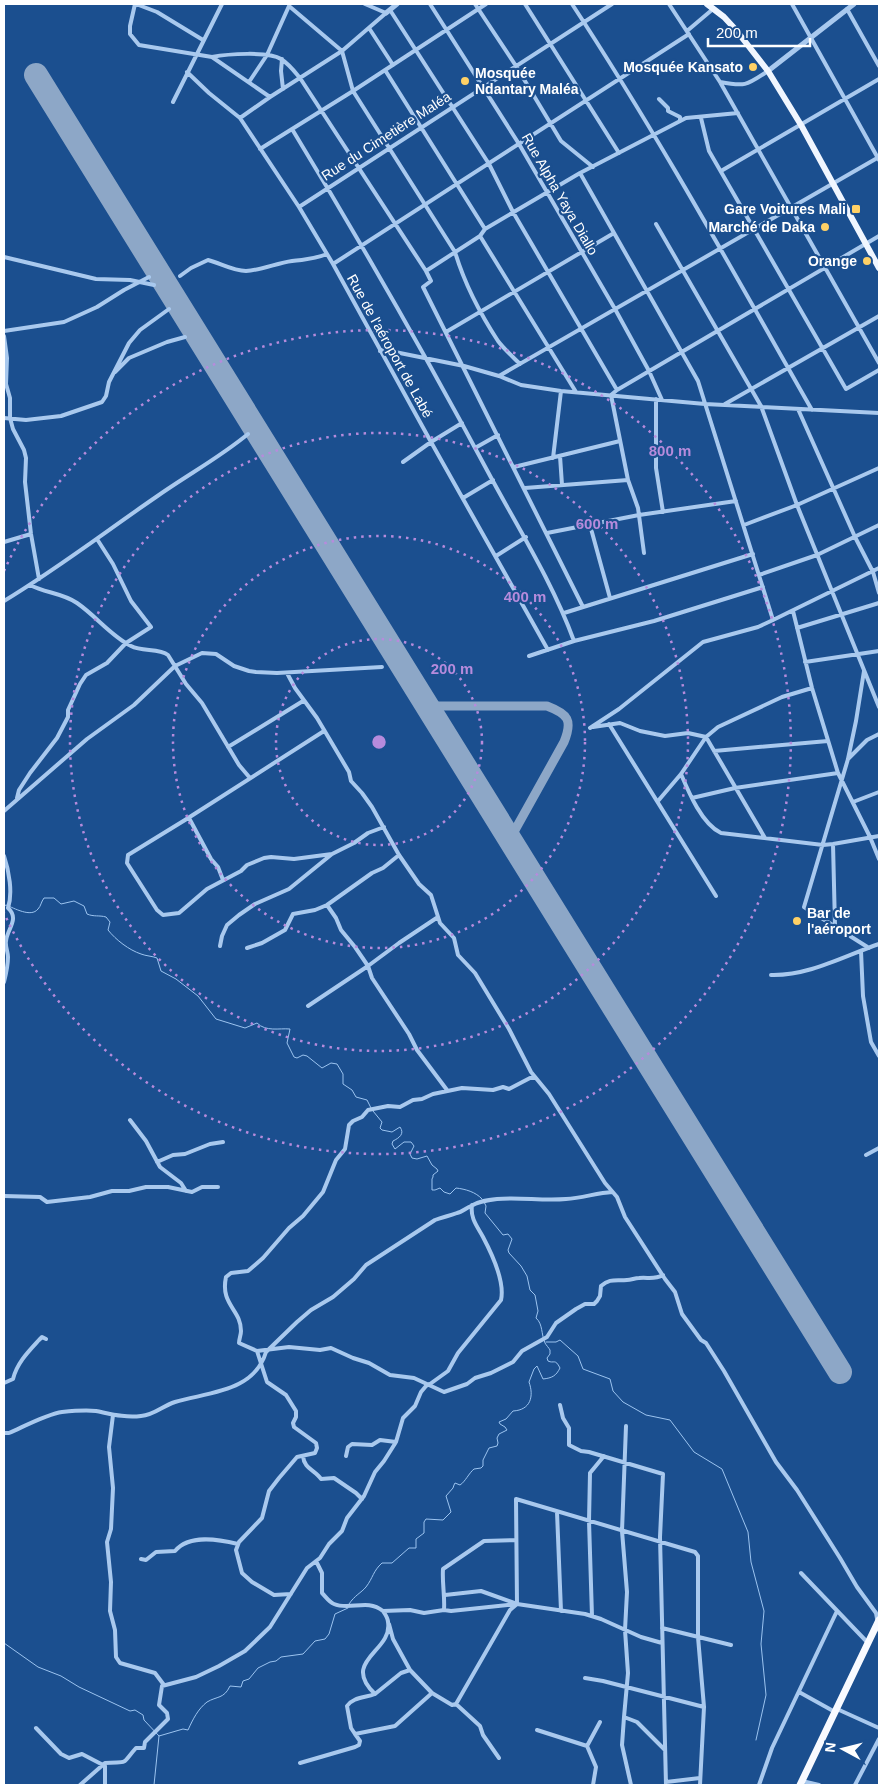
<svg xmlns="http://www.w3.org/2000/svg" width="883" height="1789" viewBox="0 0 883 1789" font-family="Arial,sans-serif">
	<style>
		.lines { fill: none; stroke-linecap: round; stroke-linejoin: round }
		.stream { stroke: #9cc4f0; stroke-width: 1 }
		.taxiway { stroke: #8da7c7; stroke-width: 9 }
		.runway { stroke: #8da7c7; stroke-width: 24 }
		.minor { stroke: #a9c9ee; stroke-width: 4 }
		.tertiary { stroke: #a9c9ee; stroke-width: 5 }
		.primary { stroke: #f0f6ff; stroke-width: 6 }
		.trunk { stroke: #f8faff; stroke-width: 7 }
		.ring { fill: none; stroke: #b68bdc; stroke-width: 2.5; stroke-dasharray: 2.5 5 }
		.poi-dot { fill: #ffd166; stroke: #1b4f8f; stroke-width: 2 }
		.labels { text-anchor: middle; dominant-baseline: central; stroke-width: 4.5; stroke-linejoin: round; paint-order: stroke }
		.poi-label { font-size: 14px; font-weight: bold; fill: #fff; stroke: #1b4f8f; text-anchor: end }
		.street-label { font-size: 14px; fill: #fff; stroke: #1b4f8f }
		.centre { fill: #b68bdc; stroke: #1b4f8f; stroke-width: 2.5 }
		.ring-label { font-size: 15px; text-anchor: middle; font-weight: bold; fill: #b68bdc; stroke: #1b4f8f; stroke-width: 4.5; stroke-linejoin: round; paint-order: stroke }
	</style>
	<rect width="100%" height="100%" fill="#1b4f8f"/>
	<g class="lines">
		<path class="stream" d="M4 906 6 905C14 908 31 918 38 909 41 906 41 902 44 898H54L61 904 74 901 84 906 87 914C94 917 99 915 106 917L110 922 108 930C116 940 129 950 141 954 146 956 152 956 157 958L161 971 176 979 198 996 216 1019 245 1028 257 1023C266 1032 279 1028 290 1029L287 1043 294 1057 297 1058 303 1055 307 1056 322 1068 331 1063 337 1064 343 1074V1084L352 1090 356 1097 367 1100 371 1108
			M373 1111 382 1122 380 1128 382 1130 392 1132 400 1127C405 1134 399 1138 393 1141L392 1144 395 1149 404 1142H411L414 1146 410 1154 412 1158 417 1159 427 1156 432 1165 437 1169 438 1171 433 1175V1177L432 1179V1190H435L440 1188 444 1192 450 1194 456 1188C465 1189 476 1192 482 1199
			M546 1342H556L560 1340 578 1356 583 1369 610 1379 613 1391 623 1402 646 1415 670 1420 694 1452 722 1469 748 1532 751 1562 764 1611 761 1644 766 1695 756 1740
			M349 1604C355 1595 361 1593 366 1587 373 1578 373 1571 382 1563H392L409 1548H416V1539L424 1533V1522L426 1519 443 1520 451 1512 446 1496 453 1488 454 1485 455 1483 460 1485C465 1482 469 1473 474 1469L481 1468 483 1466V1460L489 1448 497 1446 498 1443 497 1438 499 1434 507 1430 505 1427 500 1424 499 1422 506 1419 513 1411C531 1410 534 1396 529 1382L534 1369 537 1366 543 1379C552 1378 556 1376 560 1368 555 1358 554 1364 548 1361L547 1358 550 1354V1350C549 1348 546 1345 545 1343 541 1334 543 1324 536 1318L538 1311 535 1295 530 1290 527 1276 521 1266 509 1253 508 1250 512 1239 508 1234 503 1235 485 1213 486 1206 484 1202
			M4 1643 38 1667 61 1676 79 1687 130 1711 135 1710 143 1715 144 1720 159 1736 183 1729 188 1730C193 1719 198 1709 207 1702 217 1696 224 1699 230 1686L241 1687 243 1681 249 1679 258 1668 270 1662 276 1661 281 1657 303 1654 315 1641 325 1639 329 1634 335 1614 348 1608
			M154 1785 159 1736"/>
		<path class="taxiway" d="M427 706H547C568 714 573 720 564 742L510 839"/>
		<path class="runway" d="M36 75 840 1372"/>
		<path class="minor" d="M135 4 130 26V34L139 45 212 57 270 97
			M136 4 157 12 203 40
			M430 4 519 144 615 309 649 371 662 400
			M475 4 516 66 561 141 593 167
			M525 4 619 153
			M572 4C658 135 734 273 812 410
			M669 4 720 82 879 363
			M792 4 879 160
			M289 6 342 51 353 91 455 252C464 282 481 315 498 341 504 349 513 357 520 364
			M847 9 879 66
			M390 10 489 164 513 212 617 390
			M369 28 393 65
			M687 31 713 9
			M212 57C227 54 269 51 281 59 289 64 295 72 300 78L426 271 431 281 423 287 583 607
			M282 59 281 71 283 89
			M385 70 485 229
			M187 72 209 93 240 118 299 207 333 264 431 442 548 650
			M249 82 267 55 289 6
			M720 82C746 87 747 85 768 71
			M659 99 668 108V111L680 117V121
			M173 102 222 4
			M240 118 270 97 342 51 386 13 365 4
			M701 118 709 151 846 389 879 370
			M292 129C360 241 426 356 488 472 518 528 552 581 574 641
			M260 149 353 91 486 4
			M721 171 879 79
			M580 173 698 381 773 620
			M299 207 612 4
			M656 224 761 406 797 505 879 707
			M480 236 576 392
			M4 257 96 279 130 280 154 285
			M333 264 689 34
			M426 271 480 236 485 229 580 173 686 118 738 113
			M180 276 191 268 208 260C220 263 233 271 246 271 262 270 277 263 292 261 307 259 312 260 327 254
			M4 331 64 322 97 307 124 290 149 277
			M446 332 614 233
			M4 336 7 358 6 384 10 398V418L13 429 24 450 26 458 25 482 31 534 39 579
			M380 351 385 350 464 366 499 376 521 385 561 391 705 404 879 413
			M115 372 129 358 167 342 185 337
			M499 376 879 157
			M656 399V468L663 512
			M725 404 879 316
			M798 409 855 537 873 572 879 593
			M4 418 26 420 61 416 102 402 106 396 109 382 129 343 140 330 169 309
			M475 448 498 435
			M560 456 562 485
			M553 458 561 391
			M403 462 431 442 462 423
			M514 467 620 441
			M525 488 628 480
			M463 498 493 480
			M590 525 610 598
			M744 525 797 505 879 468
			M547 533 639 515 736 501
			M4 542 31 534
			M644 553 638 508 628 480 611 395 617 390 879 236
			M496 556 526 537
			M759 575 817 555 879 525
			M30 585C45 593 63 593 77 603 96 616 111 636 131 646 142 652 159 648 168 655L186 684 202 703 239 765 250 778
			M4 601C57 569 105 532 156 497 187 475 219 458 248 434
			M793 611 812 688 838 773 870 837 879 859
			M564 613 753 554
			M797 628 879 603
			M529 656 574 641 654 621 763 587
			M805 662 879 651
			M864 671 856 721 848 759 804 907 869 948
			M287 673 295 688 317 718 349 772 351 781 362 793 372 807 399 855 419 884 431 895 440 923 454 938 458 955 475 973 509 1029 531 1072 549 1094 605 1183 617 1197 625 1217 665 1279 675 1292 682 1314 701 1340 706 1343 724 1371 776 1462 797 1490 840 1558 857 1587 876 1613 879 1630
			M609 724 716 896
			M593 727 620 723 640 731 665 736 688 733 706 737 765 838
			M590 728 619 709 703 642 758 627 773 620 879 568
			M324 731 185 820 128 855 127 863 157 910 163 915 179 913 207 889 241 871 247 865 264 858 271 857 294 859 332 854
			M228 747 303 701
			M714 751 828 741
			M848 759 867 740 879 734
			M681 774C689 793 702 824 721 833L823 845 833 844 879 836
			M17 798 19 790 30 773 57 738 68 717V710L80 684 86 675 107 663 126 643 151 627 131 601 113 564 97 539
			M692 798 735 788 838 773
			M658 801 681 774 706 737 718 727 782 697 812 688
			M853 802 879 792
			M4 811 87 739 134 705 175 666 202 653 216 654 234 666 249 671 256 672 277 673 382 667
			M189 818 211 859 218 867 223 880
			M833 844 835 926
			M4 856C9 871 13 893 8 908 20 919 7 929 6 941 5 946 8 952 8 957 8 966 6 974 4 982
			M327 905 336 918 341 930 355 947 368 966 372 978 409 1034 417 1050 447 1090
			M220 946 222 936 227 925 239 915 255 904 289 889 332 854 354 843 368 833 384 827
			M247 948 262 943 285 930 293 914 315 910 327 905 372 873 383 868 399 855
			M861 951 863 996 871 1042 879 1056
			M771 975C809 976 844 956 879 944
			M308 1006 368 966 399 943 438 917
			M130 1120 146 1141 160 1167 181 1183 186 1191
			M866 1155 879 1148
			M157 1162 173 1155 185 1154 210 1144 223 1142
			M4 1196 40 1197 47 1202 90 1197 112 1191H129L146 1187H168L192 1192 202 1187H218
			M257 1351 289 1347 320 1350 331 1348 353 1358 369 1363 390 1375 414 1378 444 1392 467 1384 475 1378 491 1373 513 1362 522 1351 547 1337 556 1323 576 1309 585 1304H594L597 1301 600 1296 601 1286C610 1278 616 1281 627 1280 631 1280 635 1278 639 1278 648 1277 654 1280 663 1275
			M4 1383 13 1379C17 1363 28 1352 39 1340L42 1337 46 1339
			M560 1405 563 1418 569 1428V1445L581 1451 589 1452 663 1474 660 1537 666 1785
			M113 1415 109 1447 113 1488 111 1529 107 1542 111 1582 110 1611 115 1630 116 1657 120 1663 155 1673 164 1685
			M626 1426 622 1531 627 1592 625 1630 628 1673 624 1717 637 1722 665 1750
			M4 1433H9C23 1427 47 1414 62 1412 72 1411 86 1410 96 1411 111 1414 125 1418 141 1416 155 1415 162 1406 175 1402 209 1392 254 1392 266 1352L297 1322 311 1310 333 1297 354 1279 366 1265 435 1220C443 1217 449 1216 457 1213 462 1212 466 1208 471 1206 479 1201 488 1200 497 1199 520 1197 543 1201 566 1199 582 1198 597 1193 612 1192
			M303 1456C304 1469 315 1470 321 1479L334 1478 356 1493 362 1499
			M346 1456 348 1447 352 1444 372 1445 380 1440 396 1442
			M557 1512 561 1611
			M141 1559 146 1560 156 1552 175 1551C189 1534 218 1539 238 1544
			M316 1561 322 1573V1593C326 1597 329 1602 334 1604 350 1611 367 1598 383 1611L410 1610 424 1613 444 1610 451 1611 517 1604
			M801 1573 868 1643
			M291 1594 274 1595 252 1582 242 1573 236 1550 239 1542 262 1518 269 1491 279 1478 297 1457 315 1453 317 1448 316 1443 294 1427 293 1423 296 1417V1411L286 1395 267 1382 257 1351 239 1343C239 1339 241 1335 241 1331 241 1309 220 1305 226 1277L231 1273 248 1271 263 1258 289 1228 303 1216 323 1192 336 1160 345 1149 349 1125 353 1121 362 1117 368 1110 388 1106 400 1107 413 1100 422 1099 433 1094 462 1088 493 1090 503 1087 509 1089 530 1078H535
			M445 1595 481 1591 517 1604 585 1614 601 1619 641 1637 662 1643
			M517 1604 516 1499 695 1552 698 1556V1637L704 1707 700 1785
			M444 1610C445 1596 442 1583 443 1569L484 1541 516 1540
			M383 1611C385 1614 388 1618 388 1622 393 1652 340 1660 375 1694L401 1673 410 1670 432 1693 452 1705 456 1704 510 1610 517 1604
			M592 1616 589 1521 590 1473 604 1456
			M389 1624 393 1639 410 1670
			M662 1628 731 1645
			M585 1678 603 1681 704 1707
			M799 1692 835 1712
			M375 1694C365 1698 353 1697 347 1706L351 1728 355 1734 395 1726 432 1693
			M456 1704 480 1726 483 1735 499 1758
			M837 1709 879 1728
			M624 1717 622 1745 631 1785
			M36 1728 61 1754 69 1758 82 1754 105 1766V1785
			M537 1730 587 1746
			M300 1763 355 1747 359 1745 360 1741 355 1734
			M802 1781 819 1785
			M666 1782 700 1778
			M80 1785 105 1763C130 1761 120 1766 136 1748H144L145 1742 168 1719 167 1713 159 1705 162 1686 196 1677 219 1666 245 1651 270 1627 307 1568 320 1558 329 1544 342 1531 347 1518 364 1496 375 1472 384 1461 396 1442 403 1418 415 1406 421 1392 426 1386 430 1384 448 1371 458 1353 501 1300C505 1282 492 1254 483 1237 477 1226 470 1218 472 1205
			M593 1785 596 1767 587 1746 600 1722
			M759 1785 772 1748 837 1611
			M855 1785 879 1739"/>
		<path class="tertiary" d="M386 13 397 4
			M768 71 854 4"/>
		<path class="primary" d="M707 4 724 17 736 30 768 71 801 125 879 268"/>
		<path class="trunk" d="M800 1785 879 1620"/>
	</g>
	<g class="ring">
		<circle cx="379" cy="742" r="103"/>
		<circle cx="379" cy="742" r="206"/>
		<circle cx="379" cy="742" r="309"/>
		<path d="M4 571A412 412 0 1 1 4 913"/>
	</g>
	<g class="poi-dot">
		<circle cx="753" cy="67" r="5"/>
		<circle cx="465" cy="81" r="5"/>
		<rect x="851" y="204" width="10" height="10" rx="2.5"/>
		<circle cx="825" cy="227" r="5"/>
		<circle cx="867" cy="261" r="5"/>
		<circle cx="797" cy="921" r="5"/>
	</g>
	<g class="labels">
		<g class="poi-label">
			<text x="743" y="67">Mosquée Kansato</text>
			<text x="475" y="73" text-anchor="start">Mosquée<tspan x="475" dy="16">Ndantary Maléa</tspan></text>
			<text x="846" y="209">Gare Voitures Mali</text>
			<text x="815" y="227">Marché de Daka</text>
			<text x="857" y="261">Orange</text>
			<text x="807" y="913" text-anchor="start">Bar de<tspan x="807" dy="16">l'aéroport</tspan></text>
		</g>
		<g class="street-label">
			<text transform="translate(386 136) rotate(-33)">Rue du Cimetière Maléa</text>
			<text transform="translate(560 194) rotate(60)">Rue Alpha Yaya Diallo</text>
			<text transform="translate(390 346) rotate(61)">Rue de l'aéroport de Labé</text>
		</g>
	</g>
	<circle cx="379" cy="742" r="8" class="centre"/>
	<g class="ring-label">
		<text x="670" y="456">800 m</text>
		<text x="597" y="529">600 m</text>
		<text x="525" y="602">400 m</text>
		<text x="452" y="674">200 m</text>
	</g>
	<rect width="883" height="1789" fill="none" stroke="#ffffff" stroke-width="10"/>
	<g transform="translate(843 1749) rotate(277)" stroke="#1b4f8f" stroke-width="4" paint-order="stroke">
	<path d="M0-4L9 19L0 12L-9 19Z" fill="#ffffff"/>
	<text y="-8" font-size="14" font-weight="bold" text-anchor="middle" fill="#ffffff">N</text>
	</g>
	<path d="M708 38v8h102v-8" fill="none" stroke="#ffffff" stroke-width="2.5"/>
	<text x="716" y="38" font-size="15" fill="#ffffff" stroke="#1b4f8f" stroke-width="4" paint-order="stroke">200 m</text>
</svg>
